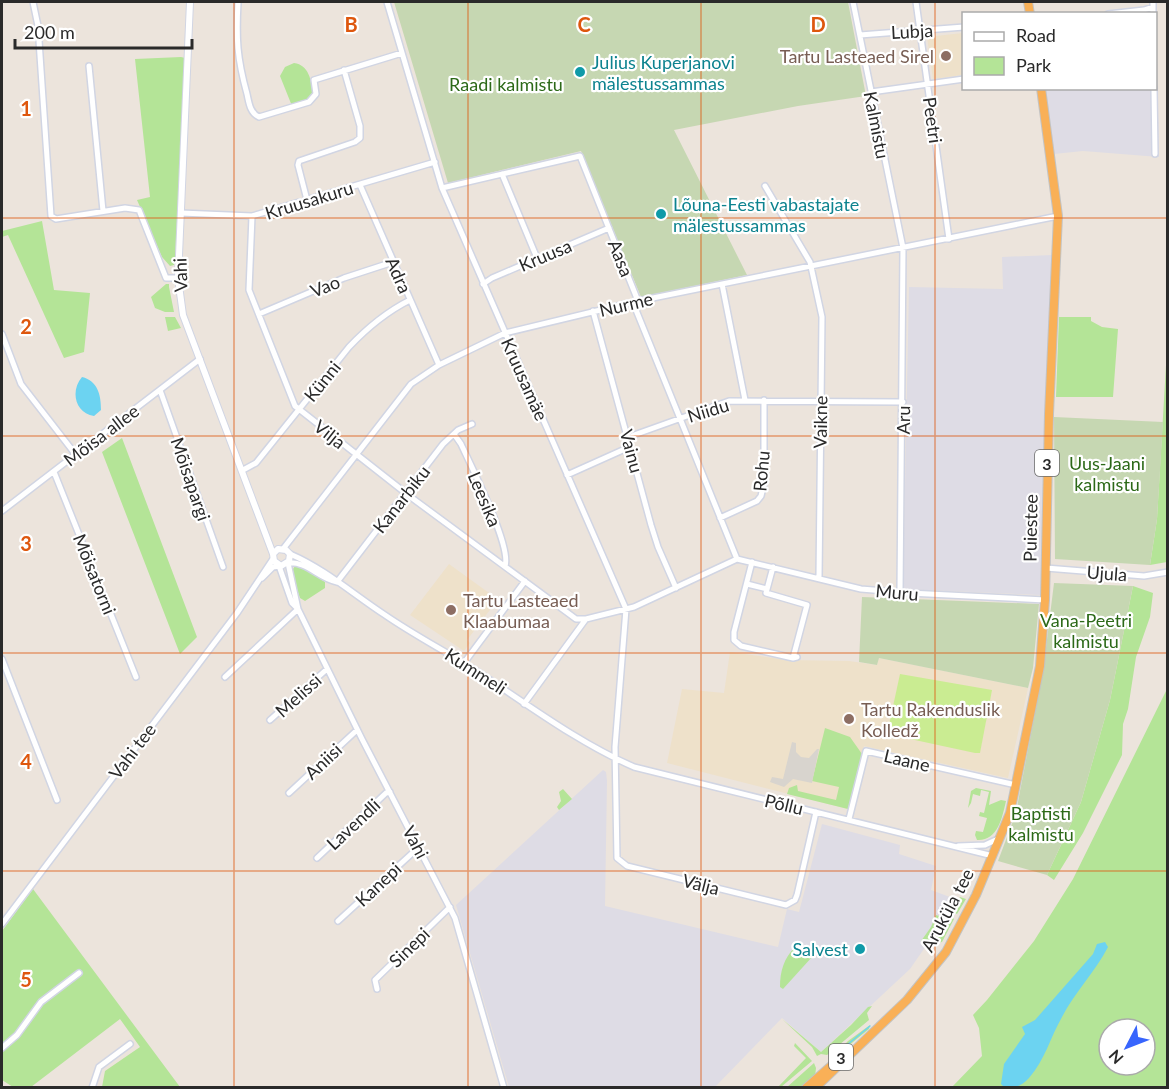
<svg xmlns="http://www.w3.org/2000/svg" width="1169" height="1089" viewBox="0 0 1169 1089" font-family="Lato,sans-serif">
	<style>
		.industrial { fill: #dedce5 }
		.education { fill: #eee1ca }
		.green { fill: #b4e497; fill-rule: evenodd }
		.cemetery { fill: #c6d7b2 }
		.pitch { fill: #caec92 }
		.plaza { fill: #d8d4ce }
		.water { fill: #6cd3f1 }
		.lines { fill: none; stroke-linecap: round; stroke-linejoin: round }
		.stream { stroke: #6cd3f1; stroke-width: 1.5 }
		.minor-casing { stroke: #d1d5e3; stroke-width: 8 }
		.tertiary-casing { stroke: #d1d5e3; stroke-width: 8 }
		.trunk-casing { stroke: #c3c3c3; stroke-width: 10 }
		.minor { stroke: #fff; stroke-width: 5 }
		.tertiary { stroke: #fff; stroke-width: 6 }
		.trunk { stroke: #f9b057; stroke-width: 8 }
		.grid { fill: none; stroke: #de570e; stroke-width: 1.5; stroke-opacity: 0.55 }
		.education-dot { fill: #8d6e63; stroke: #fff; stroke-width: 2 }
		.culture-dot { fill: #0f9aa8; stroke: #fff; stroke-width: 2 }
		.labels { text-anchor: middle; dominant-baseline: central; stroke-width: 4.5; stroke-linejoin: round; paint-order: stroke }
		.shield { fill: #fff; stroke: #6a6a6a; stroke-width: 1.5 }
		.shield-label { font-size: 16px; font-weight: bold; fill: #2a2a2a }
		.street-label { font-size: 18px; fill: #2a2a2a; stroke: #fff }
		.education-label { font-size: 18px; fill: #785e54; stroke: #fff; text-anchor: start }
		.culture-label { font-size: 18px; fill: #0d838f; stroke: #fff; text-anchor: start }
		.park-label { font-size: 18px; fill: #2c6918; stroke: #fff }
		.grid-label { font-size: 20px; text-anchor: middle; font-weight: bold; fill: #de570e; stroke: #fff; stroke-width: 4.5; stroke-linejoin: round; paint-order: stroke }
	</style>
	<rect width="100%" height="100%" fill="#ece4dc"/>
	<path class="industrial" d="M1156 13 1159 157 1083 151 1054 154 1045 89 1156 88Z
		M1053 255 1041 595 903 589 909 287 1003 289 1002 257Z
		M603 770 606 772 607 781 605 906 778 947 787 909 799 912 822 824 900 845 899 854 936 866 931 890 958 900 948 919 936 915 931 927 922 940 928 943 910 969 821 1052 782 1018 714 1088 509 1087 456 905Z"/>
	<path class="education" d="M963 33V75L933 79 927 37Z
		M449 564 496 598 491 604 493 606 467 640 470 643 464 651 410 615Z
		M730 652 787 660 849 661 877 665 879 658 1028 688 1008 778 864 746 848 809 667 763 682 689 724 693Z"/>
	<path class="green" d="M181 57 185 58 175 260 174 265 170 266 162 257 137 200 150 197 135 59Z
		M294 63C309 65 311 80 313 93L309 99 292 106 280 76 285 67Z
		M42 221 54 290 90 293 84 352 64 358 8 235 2 237V231Z
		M166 284H169V287L174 312H165L155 308 151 297Z
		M165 317H175L181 328 168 331Z
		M1059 317H1091V321L1102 327 1118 329 1113 397H1056Z
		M1167 348V562L1150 565 1157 519Z
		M122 438 197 637 180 654 102 452Z
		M299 565 325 582V588L305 601 300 598 291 572 295 566Z
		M1133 586 1153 593 1150 617 1136 657 1128 709 1123 724 1122 755 1083 833 1054 880 1047 875 1081 802 1110 700Z
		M1167 689V1087L951 1088 982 1056 979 1028 973 1015 987 1000 1034 941 1073 879ZM1109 1029H1145V1065H1109Z
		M825 728 850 737 862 754 848 809 787 794 789 788 797 785 798 791 836 800 839 787 812 781Z
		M976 788 991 791 989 805 1001 800 1006 801C1002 818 998 841 977 840L975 835 976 831 983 832 987 818 979 816 980 812 984 813 989 792 981 790 980 796 973 794 971 803 968 808 971 791Z
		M563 789 572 799 559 810 557 807 561 801 559 792Z
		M33 889 180 1087H102L105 1071 140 1047 120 1019 31 1087H13L2 1080V931Z
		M960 897 966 899 957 914 955 913 953 918 954 919 942 942 931 944 921 941 931 927 936 915 948 919Z
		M795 947 803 949 812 957 783 989 780 987C780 971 784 958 795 947Z
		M872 1006 867 1013 869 1020 827 1055 821 1054 817 1056 812 1047 782 1019 821 1052 851 1025 868 1007Z
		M870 1025 869 1029 836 1056 834 1055 848 1041Z
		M795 1043 812 1061 781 1087H778L806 1058 794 1046Z
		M814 1063 816 1068 815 1077 802 1087 786 1088Z"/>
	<path class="cemetery" d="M394 2H848L866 96 798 106 674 130 747 275 641 297 581 151 448 183Z
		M1054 417 1163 422 1157 519 1150 565 1055 559Z
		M1054 583 1133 586 1110 700 1081 802 1047 875 998 861 1016 813 1020 791 1043 672Z
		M862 597 1039 604 1033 668 1028 688 879 658 877 665 859 662Z"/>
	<path class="pitch" d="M900 674 992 690 980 753H975L887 734Z"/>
	<path class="plaza" d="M792 742 796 743V752L801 757 809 758 817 749H819L812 783 793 779 784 787 770 782 772 777 783 779Z"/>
	<path class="water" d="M82 377C98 381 101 395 101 410L94 416C75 413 70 391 82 377Z
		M1105 942 1108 947C1095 972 1075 992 1062 1017 1050 1038 1045 1060 1029 1078 1021 1087 1015 1088 1004 1087L1001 1084 1004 1064 1025 1034 1022 1027 1035 1020 1093 954 1097 944Z"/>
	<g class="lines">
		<path class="stream" d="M836 1054 870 1026"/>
		<g class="minor-casing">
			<path id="minor" d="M33 2 38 26 51 216 56 219 125 208 139 210 166 278H178
				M238 2C236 38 237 58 247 94 249 103 250 113 259 117L309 102 316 94 314 80 402 53
				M387 2 442 188 626 609 615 747 617 858 627 866 786 905 795 900 797 895 816 812
				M853 2 903 248 900 593
				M916 2 949 239
				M1108 14 1144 10 1153 7
				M1153 14V2
				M860 35 964 27
				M89 66 103 211
				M1154 88 1155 154
				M871 92 964 79
				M502 174 537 258
				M360 185 439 365
				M765 186 810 262 822 317 819 578
				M442 188 580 156 638 301 636 310 737 559
				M307 200 298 165 299 161 355 142 360 138V126L344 70
				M181 213 252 216 435 162
				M252 216 249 290 295 406 412 498 576 619H586
				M483 284 492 278 609 228
				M722 284 745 400
				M593 311 651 525 658 547 676 588
				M259 314 344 278 393 262
				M2 334 21 384 76 455
				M160 390 223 567
				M454 434 461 444C471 466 512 547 505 566
				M243 470 256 463 349 347C367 328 386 312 410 300
				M54 472 136 677
				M567 475 625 449 629 446 631 437 634 435 729 401 903 402
				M2 511 200 359
				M720 518 757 501 761 496 764 483V400
				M283 549 411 384 439 365 505 333 638 301 1058 216
				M290 554C325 569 353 594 385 615 414 635 445 651 475 670 527 704 577 742 634 767L993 856
				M752 562 734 632V640L741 646 793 658
				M773 567 766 593 807 605 793 658 797 657
				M1046 568 1144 576 1168 572
				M262 578 273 567 279 566 292 603 298 609 362 739 455 918 504 1088
				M337 582 443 444 458 430 472 424
				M747 584 767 589
				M298 609 288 563C307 561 319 579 337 582
				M2 659 57 800
				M464 663 525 581
				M225 677 298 609
				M524 704 586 619 634 607 737 559 861 589 909 593 1045 600
				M270 720 327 669
				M289 793 357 730
				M849 819 866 751 1016 785
				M958 846 985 845 998 839
				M317 858 386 793 390 792
				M338 921 419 847
				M2 924 237 613 273 559
				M377 989 375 980 450 907
				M2 1048 17 1035 41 1002 79 973
				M92 1088 99 1067 130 1044"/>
		</g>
		<g class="tertiary-casing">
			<path id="tertiary" d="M190 2 178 278 183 315 273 554 274 561 281 566 289 561 290 554 286 550 278 549 273 554"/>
		</g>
		<g class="trunk-casing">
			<path id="trunk" d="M1028 2 1030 14
				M806 1088 848 1051
				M815 1088 907 1000 946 952 976 895 1010 813 1040 666 1045 600 1049 414 1058 216 1041 88"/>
		</g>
		<use href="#minor" class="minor"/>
		<use href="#tertiary" class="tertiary"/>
		<use href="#trunk" class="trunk"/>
	</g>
	<path class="grid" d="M234 2V1088M468 2V1088M701 2V1088M935 2V1088M2 218H1168M2 436H1168M2 653H1168M2 871H1168"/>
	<g class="education-dot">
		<circle cx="946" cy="56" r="6"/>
		<circle cx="451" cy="610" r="6"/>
		<circle cx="849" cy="719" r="6"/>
	</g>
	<g class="culture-dot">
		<circle cx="580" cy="72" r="6"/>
		<circle cx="661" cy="214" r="6"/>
		<circle cx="860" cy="949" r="6"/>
	</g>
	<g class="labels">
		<g class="shield">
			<rect x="1035" y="450" width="24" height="26" rx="4.5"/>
			<rect x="829" y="1044" width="24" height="26" rx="4.5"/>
		</g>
		<g class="shield-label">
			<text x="1047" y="463">3</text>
			<text x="841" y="1057">3</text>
		</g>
		<g class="street-label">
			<text transform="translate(912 31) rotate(-3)">Lubja</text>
			<text transform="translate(933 120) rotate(82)">Peetri</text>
			<text transform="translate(877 125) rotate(79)">Kalmistu</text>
			<text transform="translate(309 200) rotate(-17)">Kruusakuru</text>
			<text transform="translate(545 255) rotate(-23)">Kruusa</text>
			<text transform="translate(621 258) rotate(68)">Aasa</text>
			<text transform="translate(180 275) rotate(-92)">Vahi</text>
			<text transform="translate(399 275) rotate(66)">Adra</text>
			<text transform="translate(325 286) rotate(-22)">Vao</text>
			<text transform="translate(626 304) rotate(-13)">Nurme</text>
			<text transform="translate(525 379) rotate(66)">Kruusamäe</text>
			<text transform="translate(322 381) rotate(-51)">Künni</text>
			<text transform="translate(708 410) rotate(-17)">Niidu</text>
			<text transform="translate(903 420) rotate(-89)">Aru</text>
			<text transform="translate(820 422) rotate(-89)">Vaikne</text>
			<text transform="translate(330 434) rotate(38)">Vilja</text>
			<text transform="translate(101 435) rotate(-37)">Mõisa allee</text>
			<text transform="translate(632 451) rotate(75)">Vainu</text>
			<text transform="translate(761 471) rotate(-85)">Rohu</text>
			<text transform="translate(191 479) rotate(71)">Mõisapargi</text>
			<text transform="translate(401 499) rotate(-52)">Kanarbiku</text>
			<text transform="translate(485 499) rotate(67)">Leesika</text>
			<text transform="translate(1030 528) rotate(-89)">Puiestee</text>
			<text transform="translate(1107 573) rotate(4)">Ujula</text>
			<text transform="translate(95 574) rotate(68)">Mõisatorni</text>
			<text transform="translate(897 592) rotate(5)">Muru</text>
			<text transform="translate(476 671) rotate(33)">Kummeli</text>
			<text transform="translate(298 695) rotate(-42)">Melissi</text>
			<text transform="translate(132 751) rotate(-53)">Vahi tee</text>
			<text transform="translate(907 760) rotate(13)">Laane</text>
			<text transform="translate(323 761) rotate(-43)">Aniisi</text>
			<text transform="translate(784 804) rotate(13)">Põllu</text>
			<text transform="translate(353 824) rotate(-43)">Lavendli</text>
			<text transform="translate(416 842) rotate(62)">Vahi</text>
			<text transform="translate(378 884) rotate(-43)">Kanepi</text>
			<text transform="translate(701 884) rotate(14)">Välja</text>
			<text transform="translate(947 910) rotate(-62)">Aruküla tee</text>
			<text transform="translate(409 947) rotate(-44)">Sinepi</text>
		</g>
		<g class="education-label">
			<text x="934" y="56" text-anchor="end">Tartu Lasteaed Sirel</text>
			<text x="463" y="600">Tartu Lasteaed<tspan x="463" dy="21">Klaabumaa</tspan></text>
			<text x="861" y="709">Tartu Rakenduslik<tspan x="861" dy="21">Kolledž</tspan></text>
		</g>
		<g class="culture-label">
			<text x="592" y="62">Julius Kuperjanovi<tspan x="592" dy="21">mälestussammas</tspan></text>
			<text x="673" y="204">Lõuna-Eesti vabastajate<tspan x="673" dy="21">mälestussammas</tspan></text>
			<text x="848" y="949" text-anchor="end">Salvest</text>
		</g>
		<g class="park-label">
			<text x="506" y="84">Raadi kalmistu</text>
			<text x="1107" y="463">Uus-Jaani<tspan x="1107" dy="21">kalmistu</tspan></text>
			<text x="1086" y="620">Vana-Peetri<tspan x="1086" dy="21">kalmistu</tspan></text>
			<text x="1041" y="813">Baptisti<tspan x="1041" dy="21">kalmistu</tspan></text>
		</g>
	</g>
	<g class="grid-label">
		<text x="351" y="32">B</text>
		<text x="584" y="32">C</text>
		<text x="818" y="32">D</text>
		<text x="26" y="116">1</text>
		<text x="26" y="334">2</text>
		<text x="26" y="551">3</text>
		<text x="26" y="769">4</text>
		<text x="26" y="987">5</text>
	</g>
	<rect width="1169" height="1089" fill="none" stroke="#2a2a2a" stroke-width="6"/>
	<rect x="962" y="12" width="195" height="78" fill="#ffffff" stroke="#aaaaaa" stroke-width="1.5"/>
	<rect x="974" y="32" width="30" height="9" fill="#ffffff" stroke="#aaaaaa" stroke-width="1.5"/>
	<text x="1016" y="42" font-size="18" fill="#2a2a2a">Road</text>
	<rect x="974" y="57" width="30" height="18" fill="#b4e497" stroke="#aaaaaa" stroke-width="1.5"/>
	<text x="1016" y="72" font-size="18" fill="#2a2a2a">Park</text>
	<g transform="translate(1127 1047) rotate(228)"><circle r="28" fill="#ffffff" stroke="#aaaaaa" stroke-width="1.5"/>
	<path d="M0-4.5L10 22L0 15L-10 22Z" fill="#3865fd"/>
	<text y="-9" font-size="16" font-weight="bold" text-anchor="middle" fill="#2a2a2a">N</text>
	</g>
	<path d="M15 39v9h177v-9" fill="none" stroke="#2a2a2a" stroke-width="3"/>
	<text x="24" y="39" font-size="18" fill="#2a2a2a" stroke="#ffffff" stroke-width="4.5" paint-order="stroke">200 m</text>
</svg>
